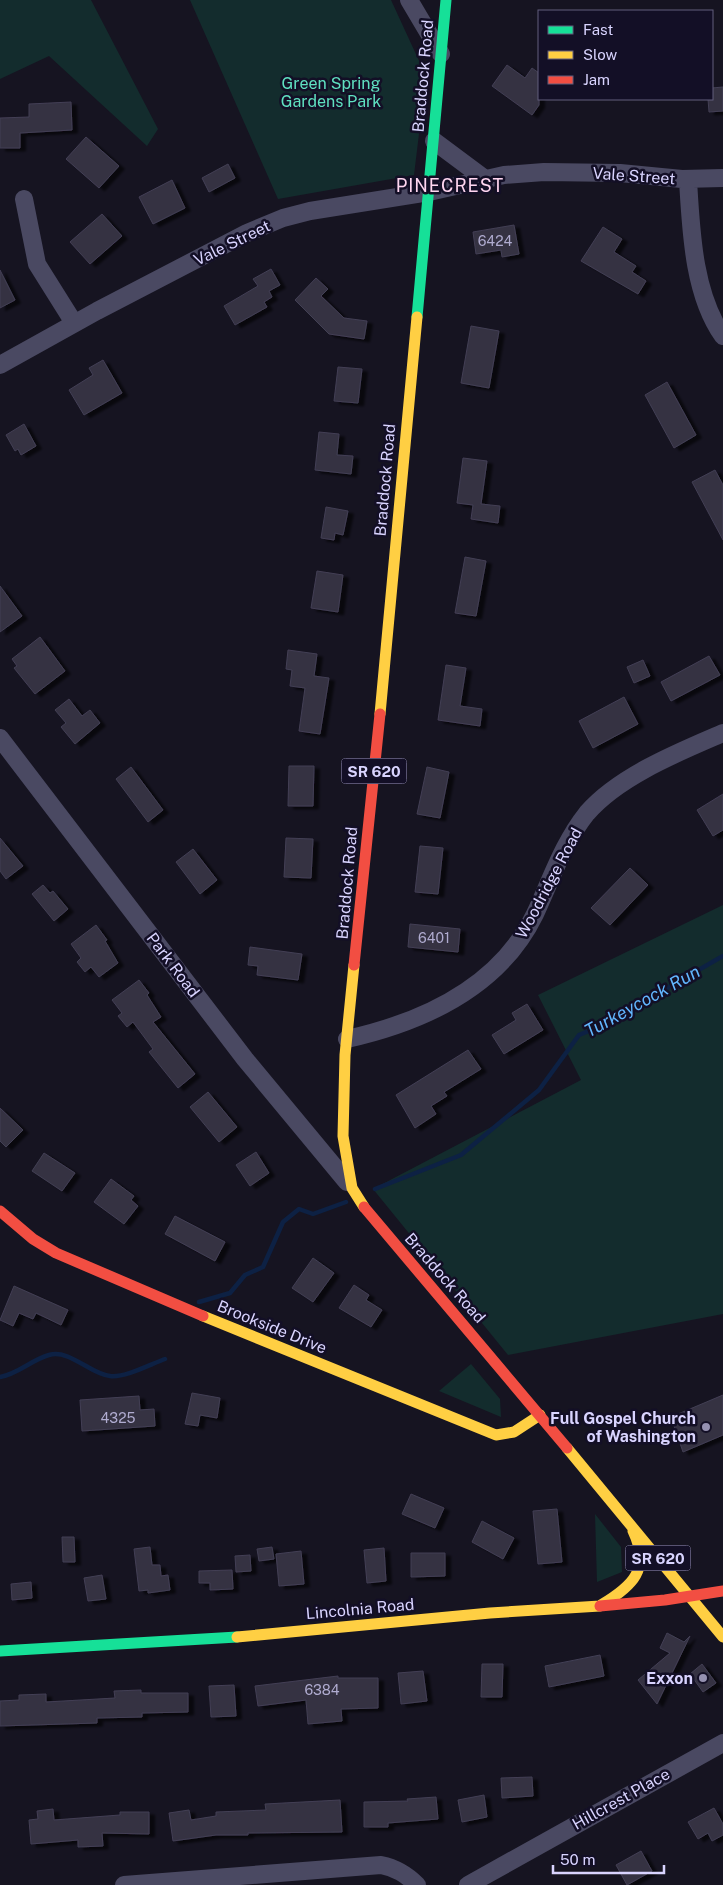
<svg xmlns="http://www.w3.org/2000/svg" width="723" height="1885" viewBox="0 0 723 1885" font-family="'Public Sans',sans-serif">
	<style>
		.green { fill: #132c2d }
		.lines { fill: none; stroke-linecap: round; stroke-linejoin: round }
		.stream { stroke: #0d2144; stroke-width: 4.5 }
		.building { fill: #343243; stroke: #433f54; filter: url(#shadow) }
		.street { stroke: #4a4962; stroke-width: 18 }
		.fast { stroke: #16e098; stroke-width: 11 }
		.slow { stroke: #ffcf43; stroke-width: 11 }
		.jam { stroke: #f24e42; stroke-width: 11 }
		.poi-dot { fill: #9591b1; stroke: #130f26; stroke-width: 2 }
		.labels { text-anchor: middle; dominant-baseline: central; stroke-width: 5; stroke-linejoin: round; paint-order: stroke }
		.number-label { font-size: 14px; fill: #b0acd0 }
		.shield { fill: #130f26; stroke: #9e99be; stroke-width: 1 }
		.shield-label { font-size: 15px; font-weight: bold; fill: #d9d4ff }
		.street-label { font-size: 16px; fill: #d9d4ff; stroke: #130f26 }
		.park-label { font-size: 16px; fill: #5fe0c0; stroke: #130f26 }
		.poi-label { font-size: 16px; font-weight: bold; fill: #d9d4ff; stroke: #130f26; text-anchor: end }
		.neighbourhood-label { font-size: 18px; letter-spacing: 1px; fill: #ffd6f0; stroke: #130f26 }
		.water-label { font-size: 18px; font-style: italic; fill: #62b6ff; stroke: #130f26 }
	</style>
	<defs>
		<filter id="shadow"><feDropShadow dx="5.5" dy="3" stdDeviation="1" flood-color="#0009"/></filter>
	</defs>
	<rect width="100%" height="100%" fill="#161421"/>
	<path class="green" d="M0 0H91L158 129 147 146 49 56 0 79Z
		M190 0H391L426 76 414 175 278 199Z
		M723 905V1314L508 1355 373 1189 581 1080 538 995Z
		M471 1364 500 1399 501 1417 439 1391Z
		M595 1514 621 1547 622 1572 597 1582Z"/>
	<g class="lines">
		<path class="stream" d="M375 1189 461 1155 539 1090 579 1035 603 1025 723 956
			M199 1302 230 1293 245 1275 263 1267 283 1222 299 1209 313 1214 346 1202
			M0 1377C18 1374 31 1360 49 1355 70 1349 90 1374 110 1376 125 1378 151 1364 165 1359"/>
	</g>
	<path class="building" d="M507 65 525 78 532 68 539 73V105L532 115 492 86Z
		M723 87V111L709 112 708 99H712V88Z
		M71 102 72 130 20 133V148H0V118L29 117V104Z
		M86 137 119 166 99 188 66 159Z
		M228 164 235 178 209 192 202 178Z
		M172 180 185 208 153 224 139 197Z
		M102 214 122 236 90 264 70 242Z
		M514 225 519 254 502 257 501 250 476 254 473 232Z
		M603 227 622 239 614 252 636 266 632 272 646 281 638 294 581 261Z
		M271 269 280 285 269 291 272 297 264 302 267 307 235 325 224 306 258 286 253 279Z
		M0 270 15 300 0 308Z
		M316 278 328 289 321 296 344 318 367 321 364 339 329 334 295 300Z
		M471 326 499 331 489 388 461 383Z
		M103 360 122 393 84 415 69 390 93 375 89 368Z
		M338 367 362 369 358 403 334 401Z
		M667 382 696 435 674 448 645 395Z
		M24 424 36 446 21 455 18 449 15 451 6 435Z
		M319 432 339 434 337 455 353 456 351 474 315 470Z
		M463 458 487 461 481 504 500 506 498 523 471 519 473 505 457 503Z
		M715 470 723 485V540L692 482Z
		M326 507 348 511 343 535 335 533 334 540 321 538Z
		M465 557 486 561 476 616 455 613Z
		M317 571 343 575 338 612 311 608Z
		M0 586 22 616 0 632Z
		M40 637 65 671 35 694 14 668 17 666 12 659Z
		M288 650 317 654 314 676 329 678 320 734 299 731 305 688 290 686 292 670 286 669Z
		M709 656 720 675 671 701 661 682Z
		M643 660 650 676 634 683 627 667Z
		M446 665 466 668 460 706 482 709 480 726 438 720Z
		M624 697 638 724 593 748 579 721Z
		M69 699 82 716 90 710 100 723 75 744 61 727 66 723 55 710Z
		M289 766H314L313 806H288Z
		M131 767 163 810 148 822 116 779Z
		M427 767 449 772 440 818 417 814Z
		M723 794V830L713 836 697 810Z
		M0 838 23 866 6 879 0 871Z
		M286 838 313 839 311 878 284 877Z
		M420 846 443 848 438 894 415 892Z
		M193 849 217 880 200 894 176 862Z
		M630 868 648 885 610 925 591 908Z
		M43 885 50 893 53 891 68 909 54 921 32 894Z
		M410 924 460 929 458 952 408 947Z
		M96 925 107 940 105 941 118 963 99 977 91 967 85 972 77 962 81 958 71 944Z
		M250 947 302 954 298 980 257 975 258 966 248 965Z
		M139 980 149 993 147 995 161 1017 153 1022 195 1074 178 1088 149 1052 153 1049 133 1022 127 1027 118 1016 122 1013 112 1000Z
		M527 1004 543 1030 504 1054 492 1035 516 1020 512 1013Z
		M468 1050 481 1069 444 1092 447 1096 431 1106 436 1114 415 1128 396 1095Z
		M208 1092 237 1127 219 1142 190 1107Z
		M0 1108 23 1130 6 1147 0 1141Z
		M256 1152 269 1173 250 1186 236 1165Z
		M44 1153 75 1173 62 1191 32 1171Z
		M111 1179 134 1196 131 1200 138 1206 124 1224 94 1202Z
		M175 1216 225 1242 215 1261 165 1234Z
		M313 1258 334 1273 313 1302 292 1288Z
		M354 1285 369 1295 366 1300 382 1310 371 1327 339 1308Z
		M14 1286 68 1310 61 1325 36 1313 33 1319 19 1313 13 1326 0 1320Z
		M192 1393 220 1398 217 1418 200 1415 198 1426 185 1424Z
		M723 1395V1435L683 1452 671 1417Z
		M139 1396 140 1410 154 1409 155 1426 82 1431 80 1400Z
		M411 1494 444 1508 435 1528 402 1514Z
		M557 1509 562 1562 538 1564 533 1511Z
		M482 1521 514 1538 503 1559 472 1542Z
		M62 1537H74L75 1562H63Z
		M150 1547 152 1565H160L161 1576 168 1575 170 1590 148 1593V1590L139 1591 134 1549Z
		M272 1547 274 1559 259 1561 257 1549Z
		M384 1548 386 1581 367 1583 364 1550Z
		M301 1551 304 1584 279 1586 276 1554Z
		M411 1553H445V1576L411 1577Z
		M250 1555 251 1571 236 1572 235 1556Z
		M232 1570 233 1589 210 1590V1583H199V1571Z
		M102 1575 106 1599 88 1601 84 1578Z
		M31 1582 32 1598 12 1600 11 1584Z
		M667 1633 684 1642 690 1636 657 1704 638 1680 670 1653 660 1648Z
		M600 1655 604 1676 549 1687 545 1666Z
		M482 1664H503L502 1697H481Z
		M702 1664 716 1683 703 1692 690 1674Z
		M423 1671 427 1701 401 1704 398 1673Z
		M338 1676V1678H378V1708L341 1709 342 1721 308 1724 306 1700 258 1706 255 1686Z
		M234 1685 236 1716 211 1717 209 1686Z
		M141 1690V1693H188V1712L142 1713V1717L97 1718V1723L0 1726V1701L19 1700V1695L46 1694V1702L115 1698 114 1691Z
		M532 1777 533 1796 502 1798 501 1778Z
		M484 1795 487 1817 462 1822 458 1800Z
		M436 1797 438 1819 388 1823V1827H364V1802L408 1801 407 1799Z
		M340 1800 342 1832 248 1833V1835H216L173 1841 169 1813 189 1810 191 1820 216 1816V1812L266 1810 265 1804Z
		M714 1808 723 1824V1835L712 1841 708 1833 698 1839 688 1822Z
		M53 1809 54 1820 120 1815V1812H149V1834L102 1833 103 1846 78 1847V1840L31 1844 29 1820 38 1819 37 1811Z
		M641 1851 652 1871 627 1885 616 1865Z"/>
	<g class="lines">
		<path class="street" d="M409 0 441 54
			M434 141 485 179
			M688 180C691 229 693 294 723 336
			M24 199 37 264 74 323
			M0 365 97 311 247 233 283 218 310 211 429 192 504 175 544 172 620 173 682 179 723 178
			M0 738 245 1059 347 1182
			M347 1039C423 1022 499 988 535 914 551 880 563 843 587 813 619 776 679 752 723 733
			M124 1885 381 1865C396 1868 406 1874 417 1885
			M468 1885 723 1743"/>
		<path class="fast" d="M417 317 446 0
			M0 1651 237 1637"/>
		<path class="slow" d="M380 714 417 317
			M354 965 345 1055 343 1136 352 1188 364 1207
			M203 1316 496 1435 514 1432 540 1415
			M567 1448 723 1637
			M601 1605C633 1586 651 1569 633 1531
			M237 1637 490 1613 600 1606"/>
		<path class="jam" d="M354 965 380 714
			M364 1207 567 1448
			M0 1211 33 1239 56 1253 203 1316
			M600 1606 665 1600 723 1591"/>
	</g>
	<g class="poi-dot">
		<circle cx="706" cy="1427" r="5"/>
		<circle cx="703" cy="1678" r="5"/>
	</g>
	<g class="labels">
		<g class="number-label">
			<text x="495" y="241">6424</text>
			<text x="434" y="938">6401</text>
			<text x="118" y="1418">4325</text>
			<text x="322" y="1690">6384</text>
		</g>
		<g class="shield">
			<rect x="341.5" y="758.5" width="65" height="25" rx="4"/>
			<rect x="625.5" y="1545.5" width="65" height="25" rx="4"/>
		</g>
		<g class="shield-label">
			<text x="374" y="771">SR 620</text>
			<text x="658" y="1558">SR 620</text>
		</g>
		<g class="street-label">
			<text transform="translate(423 76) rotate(-85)">Braddock Road</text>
			<text transform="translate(634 176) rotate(4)">Vale Street</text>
			<text transform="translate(232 243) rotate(-26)">Vale Street</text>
			<text transform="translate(385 480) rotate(-85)">Braddock Road</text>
			<text transform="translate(347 883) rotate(-85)">Braddock Road</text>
			<text transform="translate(549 883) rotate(-62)">Woodridge Road</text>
			<text transform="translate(173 965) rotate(53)">Park Road</text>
			<text transform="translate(445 1278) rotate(49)">Braddock Road</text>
			<text transform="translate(272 1327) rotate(22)">Brookside Drive</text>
			<text transform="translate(360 1609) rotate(-5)">Lincolnia Road</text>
			<text transform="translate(621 1799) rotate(-29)">Hillcrest Place</text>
		</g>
		<g class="park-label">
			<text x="331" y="83">Green Spring<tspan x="331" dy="18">Gardens Park</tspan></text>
		</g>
		<g class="poi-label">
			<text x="696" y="1418">Full Gospel Church<tspan x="696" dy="18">of Washington</tspan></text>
			<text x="693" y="1678">Exxon</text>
		</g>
		<g class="neighbourhood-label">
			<text x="450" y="185">PINECREST</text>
		</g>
		<g class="water-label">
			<text transform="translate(642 1001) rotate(-29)">Turkeycock Run</text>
		</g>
	</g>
	<rect x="538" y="10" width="175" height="90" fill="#130f26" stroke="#625e7d"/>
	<rect x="548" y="26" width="25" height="8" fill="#16e098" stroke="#625e7d"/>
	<text x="583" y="35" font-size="15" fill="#d9d4ff">Fast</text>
	<rect x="548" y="51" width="25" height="8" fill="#ffcf43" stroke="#625e7d"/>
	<text x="583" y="60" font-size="15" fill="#d9d4ff">Slow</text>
	<rect x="548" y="76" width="25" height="8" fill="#f24e42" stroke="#625e7d"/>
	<text x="583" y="85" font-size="15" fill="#d9d4ff">Jam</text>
	<path d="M553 1865v8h111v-8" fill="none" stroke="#d9d4ff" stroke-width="2.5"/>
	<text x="560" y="1865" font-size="15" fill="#d9d4ff" stroke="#130f26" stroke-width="4" paint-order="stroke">50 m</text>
</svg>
